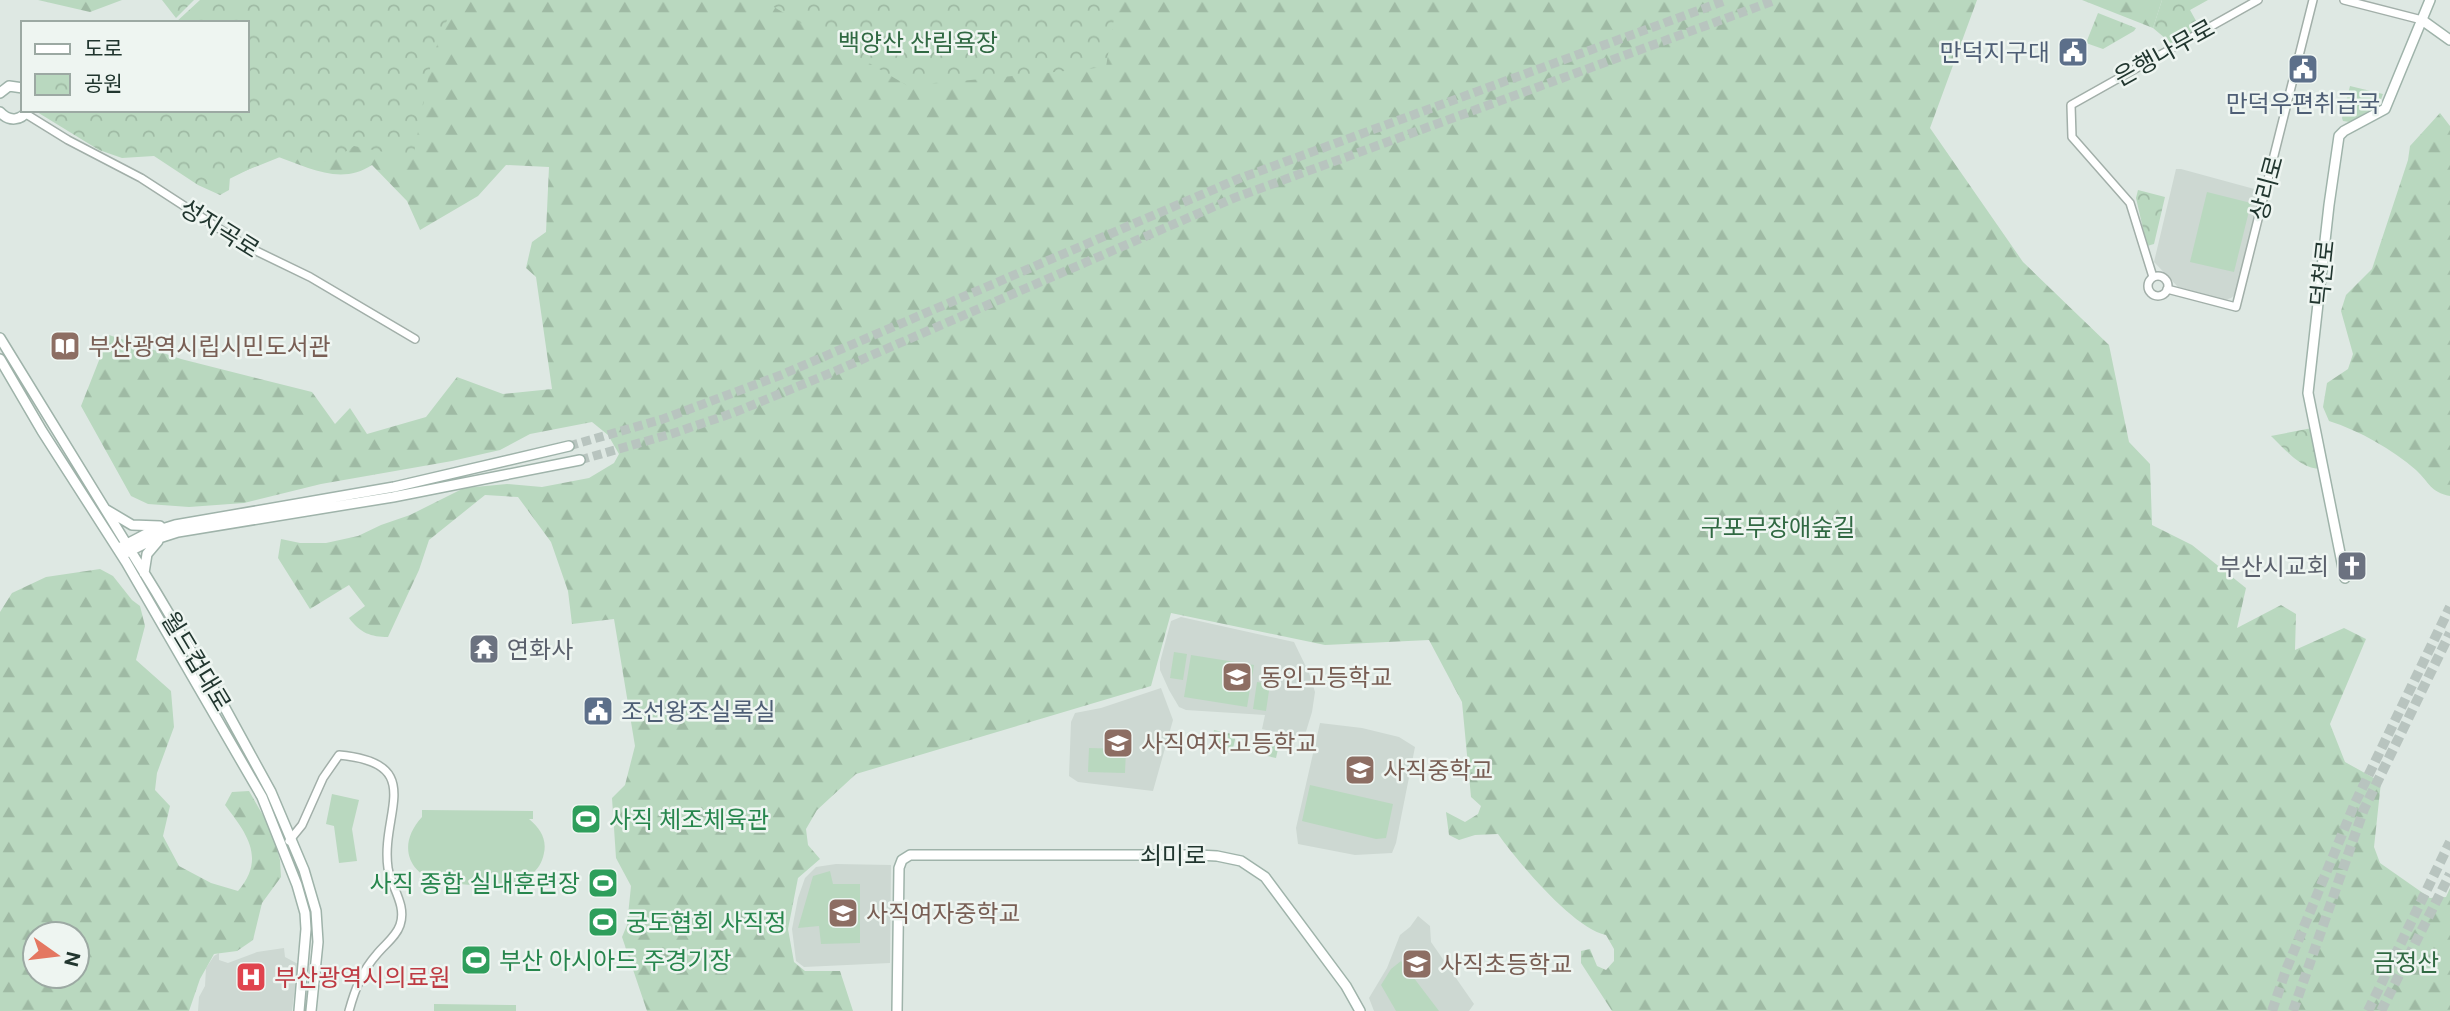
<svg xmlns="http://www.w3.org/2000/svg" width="2450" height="1011" viewBox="0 0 2450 1011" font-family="'Public Sans','Noto Sans KR',sans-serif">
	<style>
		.built { fill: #cdd8d2 }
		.green { fill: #b9d8bf }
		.forest { fill: url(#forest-firs); fill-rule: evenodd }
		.park { fill: url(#park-crowns) }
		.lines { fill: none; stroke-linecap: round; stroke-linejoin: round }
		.secondary-tunnel { stroke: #b8c4bf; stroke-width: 9; stroke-dasharray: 9 4.5; stroke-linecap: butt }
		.primary-tunnel { stroke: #b8c4bf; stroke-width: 10; stroke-dasharray: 10 5; stroke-linecap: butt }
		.trunk-tunnel { stroke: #b8c4bf; stroke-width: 10; stroke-dasharray: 10 5; stroke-linecap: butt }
		.tertiary-casing { stroke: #a2afa9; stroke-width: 10 }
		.secondary-casing { stroke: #9fb3aa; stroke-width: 12 }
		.tertiary { stroke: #fff; stroke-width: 7 }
		.secondary { stroke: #fff; stroke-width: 9 }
		.labels { text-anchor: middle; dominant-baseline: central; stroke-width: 5; stroke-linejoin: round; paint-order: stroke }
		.park-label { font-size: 24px; fill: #306942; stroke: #eef5f1 }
		.service-label { font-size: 24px; fill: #4e5e75; stroke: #eef5f1; text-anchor: end }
		.street-label { font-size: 24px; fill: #21362f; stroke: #eef5f1 }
		.education-label { font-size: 24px; fill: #785e54; stroke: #eef5f1; text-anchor: start }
		.worship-label { font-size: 24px; fill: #5b616d; stroke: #eef5f1; text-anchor: end }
		.leisure-label { font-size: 24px; fill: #27864d; stroke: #eef5f1; text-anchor: start }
		.health-label { font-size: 24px; fill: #be3a42; stroke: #eef5f1; text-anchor: start }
	</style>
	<defs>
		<pattern id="forest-firs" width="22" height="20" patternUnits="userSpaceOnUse" patternTransform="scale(1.75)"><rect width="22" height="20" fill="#b9d8bf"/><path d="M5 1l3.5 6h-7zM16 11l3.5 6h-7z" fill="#9fbaa4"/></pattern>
		<pattern id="park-crowns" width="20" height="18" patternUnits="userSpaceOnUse" patternTransform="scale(1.75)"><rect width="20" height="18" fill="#b9d8bf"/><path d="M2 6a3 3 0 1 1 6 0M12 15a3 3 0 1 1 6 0" fill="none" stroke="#9fbaa4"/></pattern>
	</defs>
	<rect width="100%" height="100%" fill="#dee8e3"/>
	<path class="built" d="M2176 169H2181L2258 190 2261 194 2236 294 2231 298 2225 300 2178 287 2154 262Z
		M1181 617 1294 642 1309 673 1315 692 1312 712 1304 738 1262 729 1265 715 1186 710 1179 707 1169 690 1160 670V662L1171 621Z
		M1161 688 1173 720 1153 791 1078 782 1069 776 1071 722 1075 713 1101 708Z
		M1320 723 1362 728 1399 737 1415 747 1396 843 1392 853 1355 855 1298 844 1296 828Z
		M836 864 891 865 890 963 804 967 796 961 792 929 798 898 805 878 816 867Z
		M1418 916 1430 926 1431 942 1474 1004 1469 1011H1374L1369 998 1387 968 1400 935 1410 927Z
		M284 948 285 957 298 964 292 1011H198L199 997 205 986 206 968 214 956 219 953V960L228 963 257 952Z"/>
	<path class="green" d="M2207 192 2251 203 2234 272 2190 262Z
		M1174 652 1187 654 1183 680 1170 678Z
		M1191 655 1254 665 1247 707 1184 697Z
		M1257 682 1270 684 1266 711 1253 709Z
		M1089 748 1126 749 1125 773 1088 772Z
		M1310 785 1393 804 1386 838 1376 839 1302 821Z
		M332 794 359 800 352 829 357 861 339 863 334 826 326 824Z
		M422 810 533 811V819H529C540 828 547 839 544 853 536 896 473 884 442 883 407 875 397 844 422 817Z
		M830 871 833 884H860V943L821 944 819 926 798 928 813 876Z
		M1401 961 1439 1011H1396L1381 985 1391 969Z
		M434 1004 516 1005V1011H434Z"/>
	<path class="forest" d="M38 0H122L90 12Z
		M225 0H1977L1930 128 2023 262 2109 345 2129 442 2150 464 2152 525 2192 545 2246 588 2237 628 2281 605 2296 614 2295 650 2344 628 2366 639 2330 724 2345 762 2381 782 2374 847 2380 863 2430 898 2446 897 2450 888V1011H1612L1581 963V951L1590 949 1597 966 1606 970 1614 961V949L1606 935C1573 928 1518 862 1498 834L1475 835 1459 840 1449 835 1446 812 1465 822 1478 814 1481 806 1471 797 1462 702 1429 640 1325 645 1171 613 1151 686 856 774 817 810 806 829 808 845 820 859 798 878 788 929 794 962 805 971H840L853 1011H647L622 937 627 925 631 886 616 858 612 798 625 785 635 746 614 619 572 624 568 591 551 542 518 497 485 495 429 540 419 570 388 637C371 637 360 633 349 618L365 606 349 585 310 609 278 558 281 539 300 543H326L358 536 381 525 410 515 464 488 507 484 542 487 589 478 614 463 619 454 608 435 592 422 530 434 500 450 452 461 321 484 244 503 189 507 148 504 131 496 81 406 109 335 181 359 312 392 335 424 350 408 367 434 426 417 457 377 503 394 552 389 536 277 526 268 532 242 546 232 549 167 506 165 478 196 420 230 407 201 372 165C341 186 307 167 276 156L211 188 247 110V23Z
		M2082 0H2162L2153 28Z
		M2440 113 2450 126V496C2430 492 2430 483 2416 470 2392 449 2360 431 2329 421L2323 407 2327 383 2348 369 2353 354 2341 311 2346 295 2372 269 2408 160 2410 146Z
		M100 569 113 576 132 600 140 606 145 626 136 660 171 691 174 727 157 773 155 790 170 806 163 836 179 866 211 883 238 891C266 858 247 834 225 805L232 792 249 791 271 829 280 860 281 877 262 903 253 940 237 951 214 954 200 979 189 1011H0V612L12 593 46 577ZM35 934H77V976H35Z"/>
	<path class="park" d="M162 0H194L176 18Z
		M200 0H455L432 58 413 158 354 146 330 162 285 155 230 177 229 190 220 195 198 185 154 156 122 158 99 150 37 112 247 110V23H175Z
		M762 0H1117L1106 67 908 86Z
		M2162 0H2208L2190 10 2200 28 2172 44 2153 28Z
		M2098 13 2136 28 2134 31 2103 49 2086 43Z
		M2350 86 2383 94 2379 105 2350 122 2343 121 2342 118Z
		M2138 190 2165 197 2154 244 2147 246 2136 198Z
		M2312 428 2321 469C2300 469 2285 449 2271 436Z
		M1214 730 1236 735 1232 753 1210 748Z
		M1257 738 1280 740 1276 758 1254 753Z"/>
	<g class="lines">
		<path class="secondary-tunnel" d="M569 446 663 419 781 375 1238 179 1727 0
			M580 460 671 434 733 413 833 372 1234 198 1776 0"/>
		<path class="primary-tunnel" d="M2368 1011 2450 842
			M2381 1011 2450 874"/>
		<path class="trunk-tunnel" d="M2272 1011 2286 970 2355 803 2450 607
			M2293 1011 2364 809 2450 633"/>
		<g class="tertiary-casing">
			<path id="tertiary" d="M2344 0 2422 20
				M26 114 68 140 141 178 246 246 310 277 415 339
				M2148 286a10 10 0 1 1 20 0a10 10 0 1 1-20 0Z
				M2153 277 2130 203 2072 137 2071 105 2258 0
				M2167 289 2236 307 2313 0
				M289 841 302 825 323 778 339 755C428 763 380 813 388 868 391 887 407 905 400 925 396 937 385 944 377 954 362 971 355 989 349 1011"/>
		</g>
		<g class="secondary-casing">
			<path id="secondary" d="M2422 20 2450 40
				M0 93 9 86 23 88
				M0 112C9 122 21 121 28 110
				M0 338 156 592 225 708 271 792 304 870 316 911 318 942 311 1011
				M0 359 42 431 126 562 262 797 297 885 305 913 306 929 299 1011
				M105 509 132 525 160 526
				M121 547 146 534 175 525 394 487 569 446
				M126 553 150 541 178 532 393 497 580 460
				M144 573 147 554 158 541
				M2345 578 2308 393 2329 205 2339 136 2344 131 2385 109 2430 0
				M897 1011 899 868 902 860 910 855H1198L1217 856 1241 861 1265 877 1346 986 1360 1011"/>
		</g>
		<use href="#tertiary" class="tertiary"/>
		<use href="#secondary" class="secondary"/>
	</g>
	<defs>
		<g id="civic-square" transform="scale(1.575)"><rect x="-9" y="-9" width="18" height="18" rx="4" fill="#5c6f8a" stroke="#eef5f1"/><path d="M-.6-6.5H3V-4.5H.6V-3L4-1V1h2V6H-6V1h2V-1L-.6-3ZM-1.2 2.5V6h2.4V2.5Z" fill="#fff"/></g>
		<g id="library-square" transform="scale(1.575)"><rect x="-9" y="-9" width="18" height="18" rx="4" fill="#8d6e63" stroke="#eef5f1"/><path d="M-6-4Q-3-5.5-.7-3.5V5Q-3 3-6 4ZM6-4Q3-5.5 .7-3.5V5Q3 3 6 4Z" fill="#fff"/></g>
		<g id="church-square" transform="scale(1.575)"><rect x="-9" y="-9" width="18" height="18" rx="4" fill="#6b7280" stroke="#eef5f1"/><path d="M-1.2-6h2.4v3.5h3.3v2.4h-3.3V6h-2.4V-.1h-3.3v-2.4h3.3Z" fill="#fff"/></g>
		<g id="temple-square" transform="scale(1.575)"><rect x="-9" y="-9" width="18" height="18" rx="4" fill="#6b7280" stroke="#eef5f1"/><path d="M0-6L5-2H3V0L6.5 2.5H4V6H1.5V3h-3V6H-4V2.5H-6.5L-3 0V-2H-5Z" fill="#fff"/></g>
		<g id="school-square" transform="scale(1.575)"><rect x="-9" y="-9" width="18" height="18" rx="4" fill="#8d6e63" stroke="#eef5f1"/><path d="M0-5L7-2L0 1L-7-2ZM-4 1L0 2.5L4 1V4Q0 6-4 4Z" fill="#fff"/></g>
		<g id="stadium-square" transform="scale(1.575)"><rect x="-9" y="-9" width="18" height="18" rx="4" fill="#2e9e5b" stroke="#eef5f1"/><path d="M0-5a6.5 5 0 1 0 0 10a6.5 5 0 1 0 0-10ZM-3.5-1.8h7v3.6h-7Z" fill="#fff"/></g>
		<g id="hospital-square" transform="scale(1.575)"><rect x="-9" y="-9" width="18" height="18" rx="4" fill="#e0444e" stroke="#eef5f1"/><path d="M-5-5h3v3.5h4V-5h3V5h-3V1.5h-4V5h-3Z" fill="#fff"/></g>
	</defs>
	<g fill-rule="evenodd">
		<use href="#civic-square" x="2073" y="52"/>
		<use href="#civic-square" x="2303" y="69"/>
		<use href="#library-square" x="65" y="346"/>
		<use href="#church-square" x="2352" y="566"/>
		<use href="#temple-square" x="484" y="649"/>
		<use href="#school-square" x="1237" y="677"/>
		<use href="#civic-square" x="598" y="711"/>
		<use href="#school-square" x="1118" y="743"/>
		<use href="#school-square" x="1360" y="770"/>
		<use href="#stadium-square" x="586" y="819"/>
		<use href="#stadium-square" x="603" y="883"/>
		<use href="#school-square" x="843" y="913"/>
		<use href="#stadium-square" x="603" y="922"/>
		<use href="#stadium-square" x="476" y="960"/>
		<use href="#school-square" x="1417" y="964"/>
		<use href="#hospital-square" x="251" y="977"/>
	</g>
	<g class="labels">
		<g class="park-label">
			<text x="918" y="42">백양산 산림욕장</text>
			<text x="1778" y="527">구포무장애숲길</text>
			<text x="2406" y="962">금정산</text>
		</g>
		<g class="service-label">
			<text x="2050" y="52">만덕지구대</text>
			<text x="2303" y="103" text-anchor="middle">만덕우편취급국</text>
			<text x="621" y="711" text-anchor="start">조선왕조실록실</text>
		</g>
		<g class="street-label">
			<text transform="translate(2164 52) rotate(-29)">은행나무로</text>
			<text transform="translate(2266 188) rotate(-75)">상리로</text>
			<text transform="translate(220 228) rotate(32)">성지곡로</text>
			<text transform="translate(2322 273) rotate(-84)">덕천로</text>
			<text transform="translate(197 661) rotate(59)">월드컵대로</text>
			<text x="1173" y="855">쇠미로</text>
		</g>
		<g class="education-label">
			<text x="88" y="346">부산광역시립시민도서관</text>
			<text x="1260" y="677">동인고등학교</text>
			<text x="1141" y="743">사직여자고등학교</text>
			<text x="1383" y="770">사직중학교</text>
			<text x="866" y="913">사직여자중학교</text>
			<text x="1440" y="964">사직초등학교</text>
		</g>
		<g class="worship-label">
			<text x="2329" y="566">부산시교회</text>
			<text x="507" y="649" text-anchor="start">연화사</text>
		</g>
		<g class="leisure-label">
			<text x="609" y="819">사직 체조체육관</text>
			<text x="580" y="883" text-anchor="end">사직 종합 실내훈련장</text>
			<text x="626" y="922">궁도협회 사직정</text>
			<text x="499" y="960">부산 아시아드 주경기장</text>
		</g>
		<g class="health-label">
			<text x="274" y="977">부산광역시의료원</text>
		</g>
	</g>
	<rect x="21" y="21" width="228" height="91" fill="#eef5f1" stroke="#9ca9a3" stroke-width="2"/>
	<rect x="35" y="44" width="35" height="10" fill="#ffffff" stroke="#9ca9a3" stroke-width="2"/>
	<text x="84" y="56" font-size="21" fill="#21362f">도로</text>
	<rect x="35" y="74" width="35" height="21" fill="url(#park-crowns)" stroke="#9ca9a3" stroke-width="2"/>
	<text x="84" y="91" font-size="21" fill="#21362f">공원</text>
	<g transform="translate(56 955) rotate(104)"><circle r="33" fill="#eef5f1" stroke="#9ca9a3" stroke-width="2"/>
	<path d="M0-5L12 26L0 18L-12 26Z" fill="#e47761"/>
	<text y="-10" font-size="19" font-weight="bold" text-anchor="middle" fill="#21362f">N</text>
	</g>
</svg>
